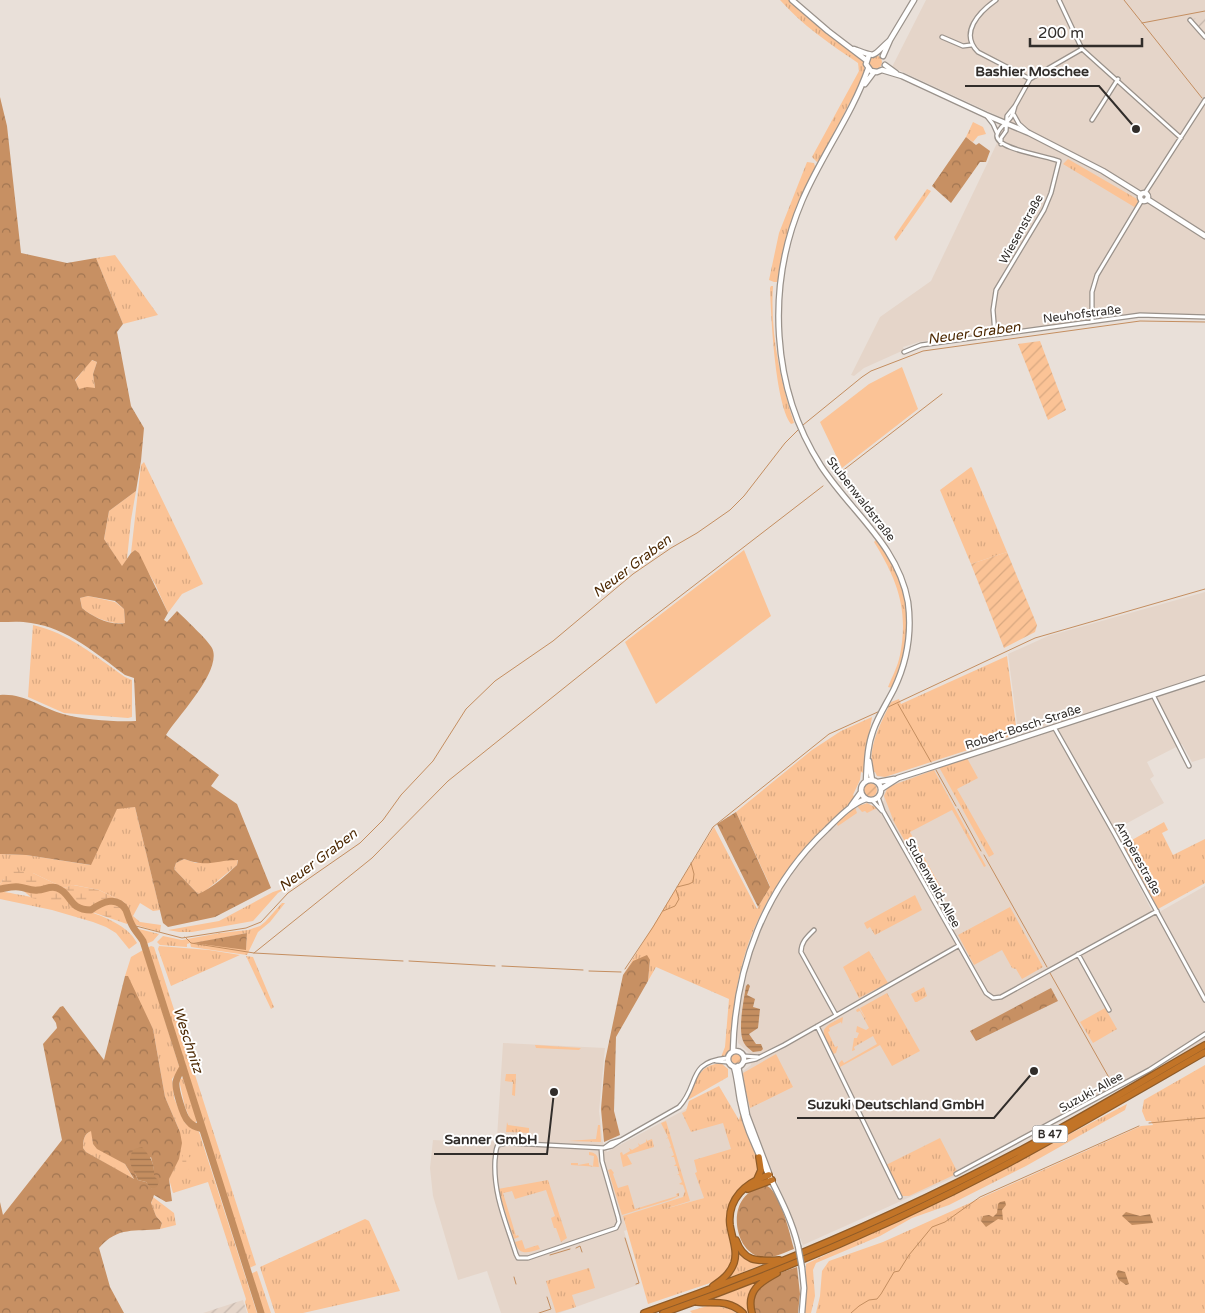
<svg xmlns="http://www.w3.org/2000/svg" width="1205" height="1313" viewBox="0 0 1205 1313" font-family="'Varela Round',sans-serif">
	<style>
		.built { fill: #e5d5c9 }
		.industrial { fill: url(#industrial-furrows) }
		.grass { fill: url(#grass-tufts); fill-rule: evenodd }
		.forest { fill: url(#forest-crowns); fill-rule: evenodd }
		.wetland { fill: url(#wetland-marsh) }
		.garden { fill: url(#garden-furrows) }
		.pitch { fill: #fbc396 }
		.water { fill: url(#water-rules) }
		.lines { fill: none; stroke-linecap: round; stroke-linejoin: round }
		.stream { stroke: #c48e60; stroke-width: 1 }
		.river { stroke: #c48e60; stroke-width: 7 }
		.street-casing { stroke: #9a928b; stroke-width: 5.5 }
		.secondary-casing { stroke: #9a928b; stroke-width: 7 }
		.highway-casing { stroke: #8f5b28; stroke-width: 8 }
		.street { stroke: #fff; stroke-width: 3 }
		.secondary { stroke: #fff; stroke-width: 4.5 }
		.highway { stroke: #c27427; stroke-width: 5.5 }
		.secondary-bridge-casing { stroke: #9a928b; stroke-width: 7; stroke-linecap: butt }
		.secondary-bridge { stroke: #fff; stroke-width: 4.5 }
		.labels { text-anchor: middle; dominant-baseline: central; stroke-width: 4; stroke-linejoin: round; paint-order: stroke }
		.shield { fill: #fff; stroke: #6f6c6a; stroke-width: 1 }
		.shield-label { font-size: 11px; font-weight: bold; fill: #312d2a }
		.street-label { font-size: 12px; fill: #312d2a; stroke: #fff }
		.water-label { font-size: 14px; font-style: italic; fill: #4d2903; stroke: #fff }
		.leader { fill: none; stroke: #312d2a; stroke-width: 2 }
		.callout-dot { fill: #312d2a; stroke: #fff; stroke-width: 2 }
		.callout-label { font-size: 14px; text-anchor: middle; font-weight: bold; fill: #312d2a; stroke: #fff; stroke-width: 4; stroke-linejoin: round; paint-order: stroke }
	</style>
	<defs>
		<pattern id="industrial-furrows" width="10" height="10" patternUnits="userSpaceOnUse" patternTransform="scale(1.25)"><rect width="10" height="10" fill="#e5d5c9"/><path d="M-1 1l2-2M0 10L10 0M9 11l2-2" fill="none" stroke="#c5b7ad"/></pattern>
		<pattern id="grass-tufts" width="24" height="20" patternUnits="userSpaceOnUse" patternTransform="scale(1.25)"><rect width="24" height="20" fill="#fbc396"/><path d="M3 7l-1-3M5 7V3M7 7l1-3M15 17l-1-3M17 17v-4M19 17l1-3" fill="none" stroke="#d8a881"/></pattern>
		<pattern id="forest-crowns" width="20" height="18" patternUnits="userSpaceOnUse" patternTransform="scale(1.25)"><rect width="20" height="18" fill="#c79063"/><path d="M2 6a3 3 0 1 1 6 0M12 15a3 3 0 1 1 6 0" fill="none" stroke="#a27652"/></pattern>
		<pattern id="wetland-marsh" width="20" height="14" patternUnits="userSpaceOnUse" patternTransform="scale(1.25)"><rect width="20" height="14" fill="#fbc396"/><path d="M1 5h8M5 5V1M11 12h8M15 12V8" fill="none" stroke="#d8a881"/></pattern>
		<pattern id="garden-furrows" width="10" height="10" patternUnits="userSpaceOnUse" patternTransform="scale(1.25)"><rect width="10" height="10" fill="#fbc396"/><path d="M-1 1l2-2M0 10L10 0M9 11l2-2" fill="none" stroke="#d8a881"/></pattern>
		<pattern id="water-rules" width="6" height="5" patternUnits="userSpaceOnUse" patternTransform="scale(1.25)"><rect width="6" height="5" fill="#c48e60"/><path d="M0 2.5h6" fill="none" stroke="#a0744f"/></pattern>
	</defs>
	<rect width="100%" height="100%" fill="#e9e0d9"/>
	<path class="built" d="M926 0H1205V316L1140 314 992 334 957 336 919 342 903 347 904 350 864 368 854 376 851 375 880 317 931 281 998 141 1000 117 892 67Z
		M1205 592V758L1192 762 1182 744 1147 762 1154 776 1150 779 1164 803 1111 832 1154 915 1205 886V1042L959 1175 803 1245 751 1119 742 1072 751 1065 750 1054 738 1043 737 1034 739 1001 743 980 759 927 782 885 799 861 818 840 860 803 874 807 884 801V794L888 786 1019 738 1008 654 1048 636Z
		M503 1043 605 1048 599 1111 603 1143 607 1152 721 1090 752 1156 704 1198 624 1221 627 1230 624 1231 640 1284 559 1313H501L487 1271 458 1280 433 1196 430 1168 433 1140 490 1143 497 1138Z"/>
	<path class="industrial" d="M1205 16V34L1193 19Z
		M243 1300 247 1313H203Z"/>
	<path class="grass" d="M780 0H790L812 21 860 57 863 61 865 73 820 160 817 162 812 157 859 71 858 63C830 44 802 25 780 0Z
		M868 62a7 7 0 1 1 14 0a7 7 0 1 1-14 0Z
		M973 122 983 127 986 134 978 136 973 142 966 137Z
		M1068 159 1137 199 1138 202 1136 208 1063 164Z
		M807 162 814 163 816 169C796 207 787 236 779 278L777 282H774L769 280 779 233Z
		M927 189 931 191 896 241 894 237Z
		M115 255 158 315 123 324 96 258Z
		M771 286H773C770 333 780 378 794 423L791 424C775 403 771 316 770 288Z
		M91 360 97 362 93 374 95 388 79 389 75 381Z
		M144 462 203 584 182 594 168 613 155 584 135 550 131 553 141 465Z
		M971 467 972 468 1007 552 971 564 940 490Z
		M136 491 131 520 127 559 122 567 104 539 109 511Z
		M876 540H879C912 590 915 633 892 688L888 687C892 677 898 666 900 655 909 610 897 579 874 542Z
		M88 596 115 602 124 609 125 623C110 625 93 617 82 608L80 598Z
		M33 625C69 633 95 656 125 677L132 680V717L128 718 64 713 28 697Z
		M1007 656 1017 734 885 777 877 776 875 772H872C868 745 880 725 891 702L899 699 901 704Z
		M872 717 866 754V774L861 772 860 780 853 795 856 798C803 846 760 894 742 965 738 980 735 995 734 1010 733 1019 735 1040 732 1048 730 1052 725 1056 721 1057L725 1047 729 999 656 967 648 981 650 960 633 961 623 975 714 827 757 909 770 886 736 812 812 750 841 731Z
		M967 758 978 778 957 789 994 854 989 857 939 767Z
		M934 770 986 866 984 867 952 810 910 832 944 893 936 897 894 822 884 796 888 787Z
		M860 803 862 805 867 803 877 808 867 813 865 811 862 812 857 806Z
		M135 807 160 910 153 911 140 903 133 916 140 922 161 925 160 932 133 924 129 916 130 912 124 902 99 890 74 885 64 888 33 873 4 879 0 884V854L26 855 90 865 117 808Z
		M855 807 857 813 838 826 836 823Z
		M1164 822 1168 830 1162 833 1173 855 1205 839V883L1158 909 1123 845Z
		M184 859 196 863 238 859 237 865 204 892 198 894 174 869 176 863Z
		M288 887 278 893 253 921 192 932H179L168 930 219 921 273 892Z
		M0 891C34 898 122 910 137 943L129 949 116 933 106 927 93 922 52 910 0 899Z
		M915 895 922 910 875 935 870 927 867 929 864 923Z
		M282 903H285L270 922 258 932 247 955 191 947 190 943 187 944V947L160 945 157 942 163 936 182 940 220 933 248 930 260 926 265 922ZM247 933 246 949 195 943Z
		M1010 907 1043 967 1022 979 1016 969 1012 968 1002 950 974 965 958 935Z
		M135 928 159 934 153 941 146 944Z
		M151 946 154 947 256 1265 247 1269 147 948Z
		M159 946 209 950 240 955 171 986 158 949Z
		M143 950 180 1069 172 1079 174 1098 185 1123 199 1132 257 1313H248L245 1302 246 1299 208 1182 173 1193 169 1179 180 1132 165 1097 153 1029 125 976 131 957Z
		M869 951 888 983 859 998 843 967Z
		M246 956 253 957 274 1007 271 1009Z
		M924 987 927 996 917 1002H915L911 994Z
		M887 993 920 1051 892 1066 880 1045 840 1067 839 1063 842 1060 844 1063 877 1044 873 1036 854 1047 855 1050 852 1051 854 1038H857L859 1033 856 1032 857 1026 866 1030 869 1028 860 1011 857 1012 856 1010 859 1008 868 1023 860 1008Z
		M1105 1008 1117 1029 1093 1043 1080 1022Z
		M843 1017 842 1024 841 1022 829 1028 830 1031 828 1032 835 1047 838 1046 836 1053 833 1054C821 1031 817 1029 843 1017Z
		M535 1045 581 1048 579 1050 536 1048Z
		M776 1054 793 1087 750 1108 744 1084 743 1073Z
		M721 1063 728 1069V1077L686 1101C693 1082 699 1065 721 1063Z
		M1205 1065V1313H816L820 1296 822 1271 829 1261 883 1242 1141 1126 1153 1125 1151 1121H1146L1142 1111 1144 1100Z
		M506 1074H516L515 1096 512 1095 513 1082 505 1081Z
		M183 1078 197 1120 195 1123 191 1121 185 1107 179 1080Z
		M719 1086 739 1120 741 1112 756 1154 759 1170 756 1177 732 1201 733 1254 728 1270 716 1281 648 1304 623 1216 683 1197 685 1191 683 1185 679 1184 682 1182 679 1175H677L679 1174 677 1166H674L676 1164 674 1157H671L674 1155 671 1147 669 1148 671 1146 668 1138 666 1139 668 1137 661 1123 666 1121 690 1201 661 1210 704 1198 695 1173 697 1172 694 1160 731 1149 723 1123 691 1132 682 1113 686 1111 689 1101Z
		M1127 1104 1125 1110 1026 1166 949 1205 912 1218 880 1236 816 1263 813 1270 815 1296 811 1313H805L806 1264 963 1190Z
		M507 1122 508 1125 529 1128V1133L506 1132Z
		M598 1125H600L601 1142 568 1141 596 1139Z
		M92 1130 93 1144 125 1164 134 1180 86 1152 83 1148C83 1140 84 1134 92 1130Z
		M940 1138 957 1171 954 1173V1175L909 1196H902L886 1165Z
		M646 1139 647 1141 652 1139 654 1147 627 1155 632 1164 623 1167 620 1153 622 1152 623 1155 630 1151 629 1148 632 1150 639 1146 638 1143 640 1145 646 1142Z
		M589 1152C599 1153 598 1159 599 1167L571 1165V1163H578V1165L589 1163V1165L593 1166 594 1156 589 1155Z
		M611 1169 614 1173 613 1174 618 1188 628 1185 635 1209 677 1196 676 1194 679 1193V1196L670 1200 622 1215 608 1170Z
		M548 1180 567 1238 561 1242 556 1228H554L551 1218 555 1216 546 1190 515 1199 512 1191 503 1193 516 1236 518 1235 519 1237 514 1239 498 1189Z
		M153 1197 174 1213 176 1225 160 1229 162 1223 156 1216 151 1204Z
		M365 1219 369 1221 400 1291 303 1313H275L260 1267Z
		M522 1240 525 1249 538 1245 540 1249C528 1253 519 1256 515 1242Z
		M738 1250 744 1258 761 1265 728 1278 738 1263Z
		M589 1268 595 1288 572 1295 576 1307 556 1313 546 1281Z
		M257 1271 271 1313H263L250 1274Z
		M754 1283 755 1284 750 1294V1313H746L728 1302 716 1299V1298Z
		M711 1305 730 1309 736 1313H692L690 1311Z"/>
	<path class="forest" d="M0 97 7 126 21 253 67 263 96 258 123 324 117 332 131 406 144 428 141 461 136 491 109 511 104 539 122 566 131 553 135 550 139 553 168 613 164 620 167 622 177 611C184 618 208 640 212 648 223 670 178 716 166 735L219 775 211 786 237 804 271 888 215 917 168 927 163 923 135 807 117 809 91 865 26 855 0 854V695C24 693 41 708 63 714 84 720 115 722 136 721L134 678 125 675C97 654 67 628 31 623 21 621 10 622 0 622ZM92 360 97 362 93 374 95 388 87 387 79 389 75 380ZM88 596 115 601 124 609 125 623C110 626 93 617 82 608L80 598ZM184 859C208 868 215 860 238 860L237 865C226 875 213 888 198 894L174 869 176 863Z
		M966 137 976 145 979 143 990 151 986 162H980L951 203 932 186Z
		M736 812 770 887 758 907 717 824Z
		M247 933 246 950 193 943Z
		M647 955 650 960 648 981 616 1037 614 1111 620 1135 604 1142 601 1109 605 1061 623 975 633 961Z
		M125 976H128L153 1029 165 1097 180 1132 182 1143 179 1159 169 1179 172 1201 166 1202 154 1195 151 1203 156 1216 162 1223 160 1229C135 1232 118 1226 99 1248L110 1287 124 1313H0V1202L3 1215 62 1140 43 1044 57 1028 56 1023 52 1017 60 1007 63 1006 104 1060ZM91 1131 93 1144 97 1149 125 1164 134 1179 86 1152 83 1148C83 1140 84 1134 91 1131ZM151 1157 154 1170 152 1189 146 1182 138 1180 135 1173Z
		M1051 988 1058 1001 976 1041 970 1031Z
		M765 1185C780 1189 790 1235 794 1249 783 1253 772 1259 761 1257 738 1253 730 1216 743 1199 749 1191 756 1188 765 1185Z
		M797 1267 800 1294 798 1313H755C746 1285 776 1274 797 1267Z"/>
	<path class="wetland" d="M13 869 33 873 64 888 73 885 99 890 124 902 130 912 127 924 95 913 32 898 21 889 10 888 0 891V884L4 879 5 871Z
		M187 1150 188 1156 193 1160 189 1164V1169L186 1172C182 1167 181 1157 184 1151Z"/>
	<path class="garden" d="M1040 341 1066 410 1048 420 1018 344Z
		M1007 552 1037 625 1035 632 1004 648 971 564Z
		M863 790a7 7 0 1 1 14 0a7 7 0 1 1-14 0Z
		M730.5 1058a5.5 5.5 0 1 1 11 0a5.5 5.5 0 1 1-11 0Z"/>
	<path class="pitch" d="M902 367 918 409 842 468 820 422 869 384Z
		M744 550 771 616 656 704 625 642Z"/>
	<path class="water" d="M748 984 750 986 747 995 755 999 753 1007 760 1009 758 1028 749 1034 756 1044H761L763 1049 761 1051 753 1052C750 1049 746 1047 744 1043 737 1032 744 999 746 986Z
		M142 1147C150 1156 155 1163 154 1176L159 1181 157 1187 151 1189 146 1182 138 1180C133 1167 125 1162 134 1149Z
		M1005 1201 1006 1205 1002 1210 1003 1220 998 1219 986 1227 981 1221 983 1216 989 1215 993 1217 997 1213 998 1204 1000 1202Z
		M1126 1212 1140 1216 1150 1214 1153 1223 1132 1225 1122 1216Z
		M1118 1270 1125 1272 1129 1284 1126 1285 1119 1280 1116 1274Z"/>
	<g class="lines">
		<path class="stream" d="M1124 0 1202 98
			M1142 23 1205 11
			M803 425 862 377 871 371 923 351 1140 321 1205 322
			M837 475 942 394
			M898 704 931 762
			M886 708 1035 638 1205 589
			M936 770 956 806
			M958 809 981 851
			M984 855 1047 967
			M677 887 689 884 693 882 694 874 691 863
			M663 911 675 906 679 899 676 890
			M132 925 182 938 246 928 261 922 288 893 360 843 383 820 401 795 433 761 466 709 495 681 553 641 633 574 671 548 697 533 730 510 744 496 785 443 800 428
			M185 937 191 943 254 953 403 961
			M254 953 372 858 448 781 635 631 823 486
			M409 961 495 966
			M502 966 583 970
			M625 969 653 927 713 827 829 734 880 711
			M589 971 621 972
			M1050 973 1112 1083
			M1149 1123 1205 1118
			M625 1238 639 1283 636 1284
			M576 1248 580 1246 582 1252
			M550 1255 570 1249
			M514 1277 516 1284
			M539 1313 551 1309 547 1297
			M851 1313 859 1306 869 1300 877 1299 881 1294 894 1272 899 1271 909 1255 932 1227 945 1222 980 1197 1139 1126"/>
		<path class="river" d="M0 889C6 888 13 886 19 887 27 888 30 891 38 890 44 890 51 885 57 888 72 893 68 910 91 910 102 902 117 895 126 910 128 915 129 920 132 925 135 931 140 936 143 941L261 1313
			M183 1067C180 1072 177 1077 176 1082 175 1089 183 1116 188 1121 192 1126 196 1127 202 1129"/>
		<g class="street-casing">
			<path id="street" d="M996 0C979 12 959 33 978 52L1030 79
				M1059 0 1082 49
				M1190 20 1205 37
				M942 37 963 46 971 45
				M986 115 993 124 997 133
				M1014 115 1019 124 1027 131
				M1092 120 1118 79
				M1001 144V138L1006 131 1007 116 1015 106 1030 79 1082 49 1181 138
				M1145 193 1205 100
				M1092 321V292L1097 275 1142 200
				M995 334 993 310 996 290 1044 210 1051 193 1059 161C1048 156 994 149 997 135 1000 123 1012 124 1015 106
				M904 352 921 345 1140 315 1205 317
				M1153 695 1189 766
				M1054 727 1114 833 1205 1000
				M878 797 883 811 986 993 993 998 1001 997 1157 911
				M872 800 882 811
				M814 930C807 937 801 942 801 952L836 1015
				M1078 954 1109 1010
				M817 1026 900 1197
				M743 1056 758 1057
				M716 1061 728 1062
				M743 1062 756 1059 784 1045 958 946
				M621 1140 679 1107C700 1085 686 1062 727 1058
				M601 1148 602 1161 618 1217 619 1222 616 1228 528 1258H518L516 1254C506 1222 493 1194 495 1160 496 1155 495 1150 498 1145L506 1143 604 1148 612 1146 621 1140 611 1143 604 1148
				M956 1174 1110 1091 1149 1070 1205 1034"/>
		</g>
		<g class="secondary-casing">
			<path id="secondary" d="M792 0 828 31 866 60
				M854 49C878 58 871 57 889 41
				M869 55 866 64 871 71 877 72 882 70 902 76 986 115 1029 133 1103 171 1140 194
				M883 56 890 40 914 0
				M885 65 896 73
				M865 84 874 72
				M1140 197a4 4 0 1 1 8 0a4 4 0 1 1-8 0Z
				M1147 199 1205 236
				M869 761 872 780
				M861 790a10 10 0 1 1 20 0a10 10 0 1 1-20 0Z
				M866 781C867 764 867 747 873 731 878 716 887 703 894 689 907 662 912 632 908 602 898 545 851 512 821 466 771 388 766 286 802 201 821 156 852 115 868 69
				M878 782 894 779
				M881 789 898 778 920 771 1205 678
				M851 806 861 792
				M728 1059a8 8 0 1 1 16 0a8 8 0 1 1-16 0Z
				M733 1051C735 967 765 887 827 829 838 818 851 804 866 799
				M738 1066 747 1115 769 1173
				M734 1067C737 1077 738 1089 740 1100 743 1114 747 1128 753 1141 767 1176 789 1208 798 1246
				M802 1268 804 1288 802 1313"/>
		</g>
		<g class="highway-casing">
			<path id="highway" d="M757 1179 761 1170 759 1157
				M748 1189 772 1180
				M736 1240C744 1263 758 1261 779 1260
				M713 1286C722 1280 730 1274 734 1263 738 1251 732 1238 730 1225 727 1199 746 1182 769 1175
				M697 1302C714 1304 728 1299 743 1313
				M644 1313C773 1268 900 1214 1021 1150 1083 1117 1144 1080 1205 1045
				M663 1313C780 1272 897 1222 1007 1164 1074 1128 1139 1090 1205 1052
				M752 1313C746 1291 760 1282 777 1273"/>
		</g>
		<use href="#street" class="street"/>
		<use href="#secondary" class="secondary"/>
		<use href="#highway" class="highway"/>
		<g class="secondary-bridge-casing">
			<path id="secondary-bridge" d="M798 1246 802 1268"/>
		</g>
		<use href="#secondary-bridge" class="secondary-bridge"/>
	</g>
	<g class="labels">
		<rect class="shield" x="1032.5" y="1125.5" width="35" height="17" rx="4"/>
		<g class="shield-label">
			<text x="1050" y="1134">B 47</text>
		</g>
		<g class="street-label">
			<text transform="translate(1021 229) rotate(-61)">Wiesenstraße</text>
			<text transform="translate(1082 314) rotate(-7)">Neuhofstraße</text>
			<text transform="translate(861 499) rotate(52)">Stubenwaldstraße</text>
			<text transform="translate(1023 727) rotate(-18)">Robert-Bosch-Straße</text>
			<text transform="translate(1138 858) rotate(61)">Ampèrestraße</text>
			<text transform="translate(933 883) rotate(61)">Stubenwald-Allee</text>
			<text transform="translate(1091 1092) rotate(-29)">Suzuki-Allee</text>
		</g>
		<g class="water-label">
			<text transform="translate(974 333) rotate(-8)">Neuer Graben</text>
			<text transform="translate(632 566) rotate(-37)">Neuer Graben</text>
			<text transform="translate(318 860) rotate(-37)">Neuer Graben</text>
			<text transform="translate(188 1040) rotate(72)">Weschnitz</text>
		</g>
	</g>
	<path class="leader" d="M1136 129L1099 86H965M1034 1071L994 1118H797M554 1092L547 1154H434"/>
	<g class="callout-dot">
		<circle cx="1136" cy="129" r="5"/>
		<circle cx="1034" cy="1071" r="5"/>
		<circle cx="554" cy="1092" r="5"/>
	</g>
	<g class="callout-label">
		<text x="1032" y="76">Bashier Moschee</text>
		<text x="896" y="1109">Suzuki Deutschland GmbH</text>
		<text x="491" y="1144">Sanner GmbH</text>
	</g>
	<path d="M1030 38v8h112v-8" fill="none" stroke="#312d2a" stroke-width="2.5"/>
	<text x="1038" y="38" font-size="15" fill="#312d2a" stroke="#ffffff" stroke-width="4" paint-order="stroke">200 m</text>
</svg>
